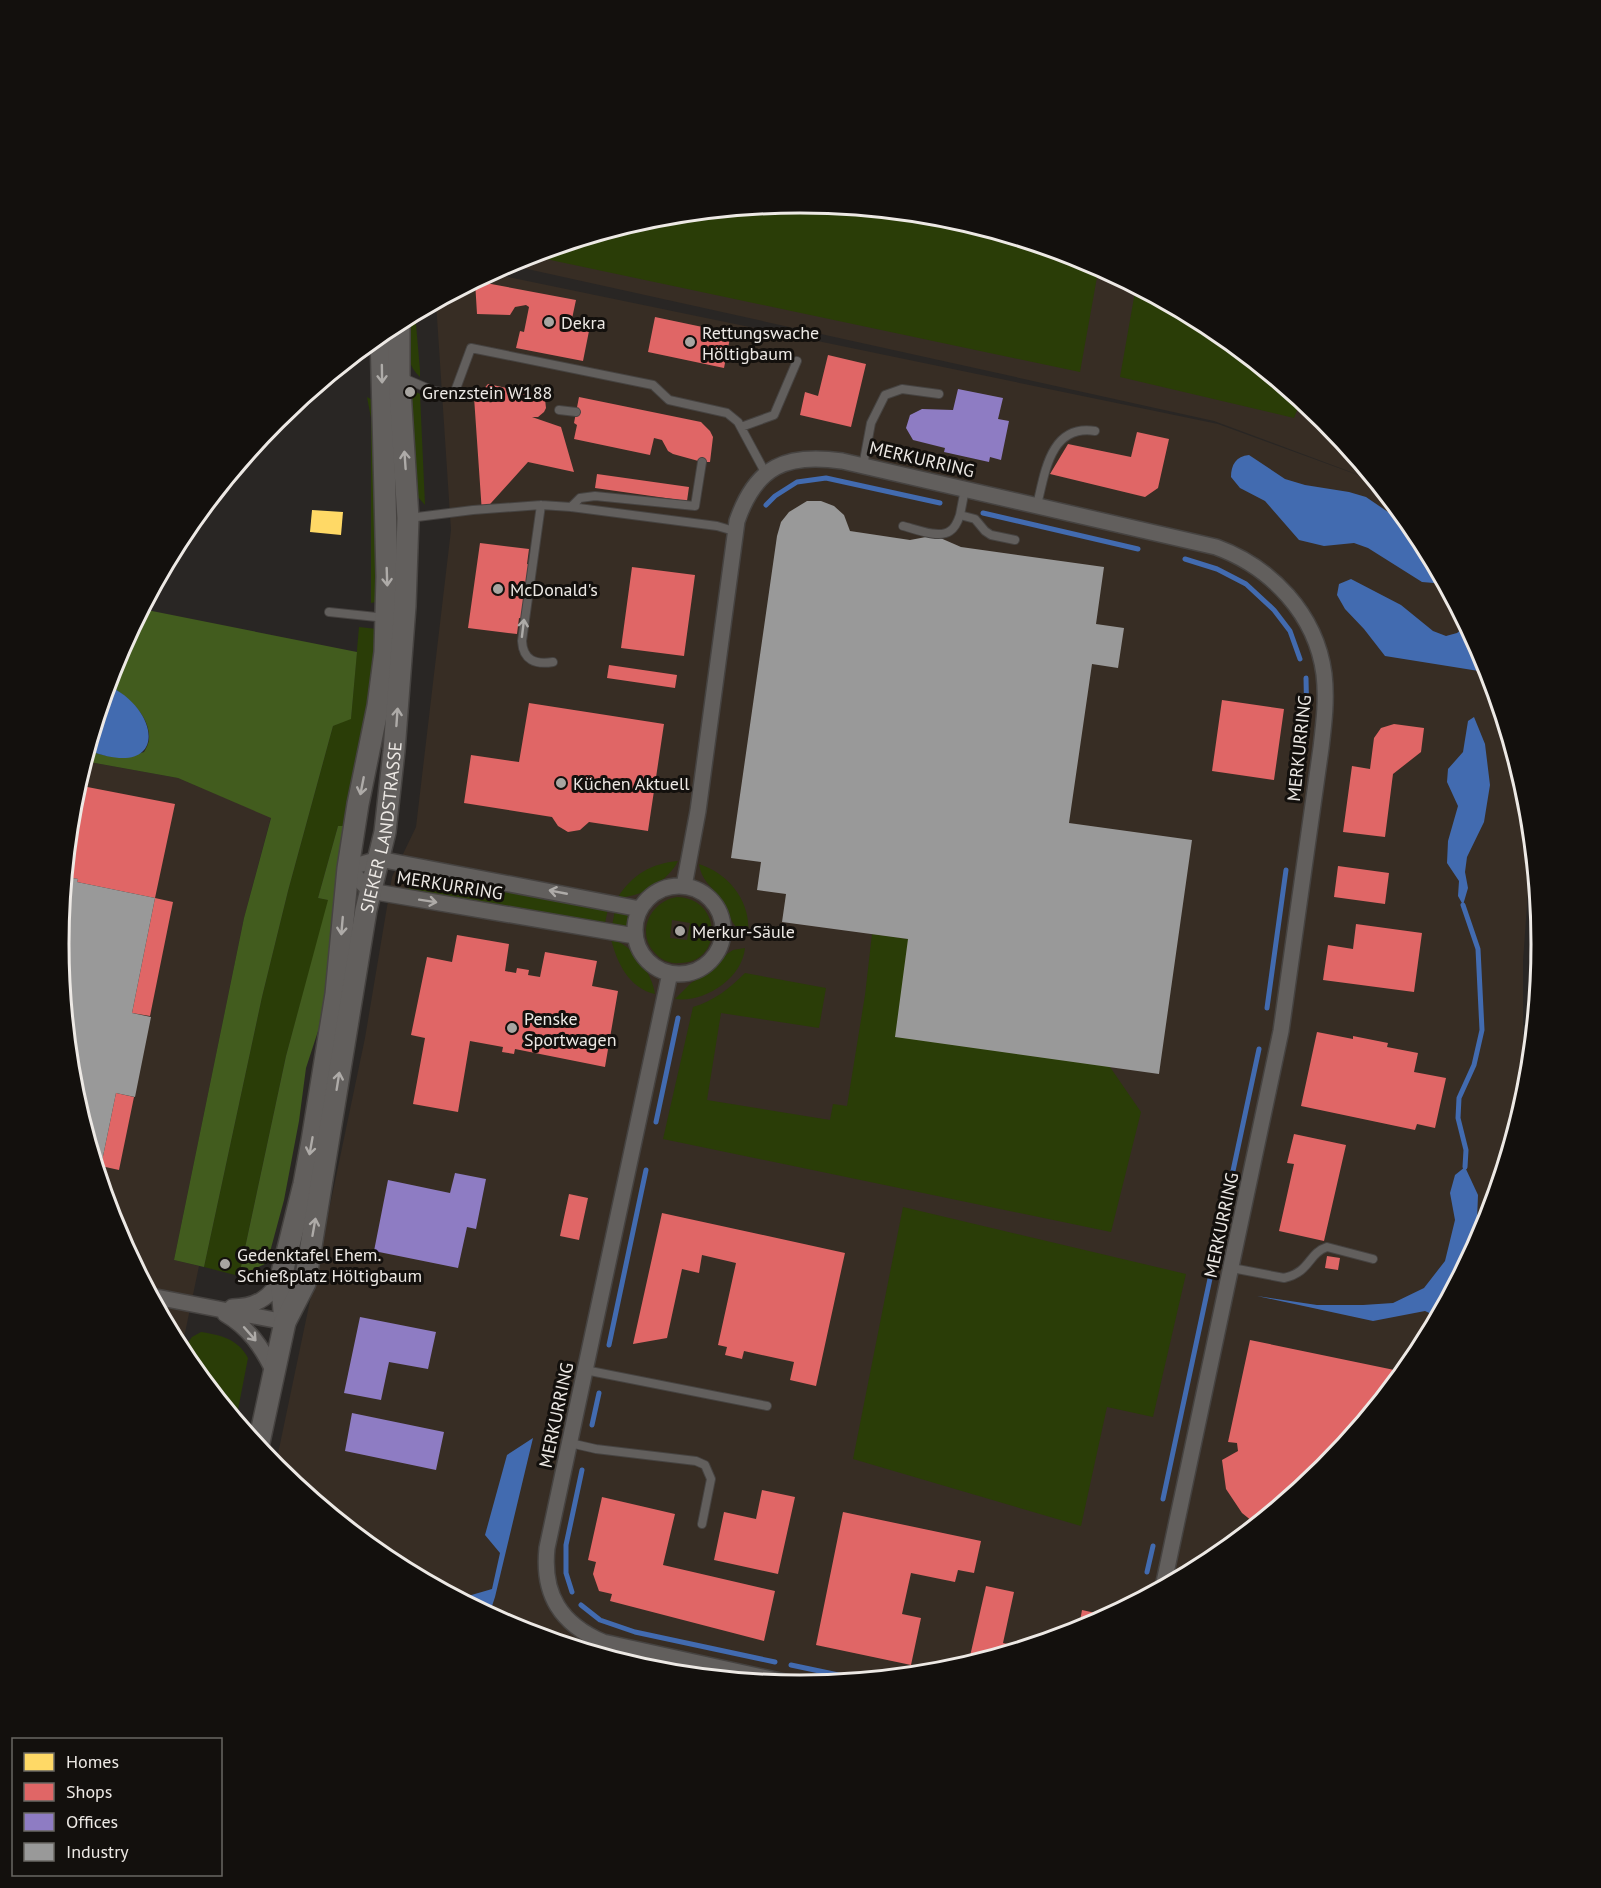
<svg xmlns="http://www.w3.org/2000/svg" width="1601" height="1888" viewBox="0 0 1601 1888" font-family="'PT Sans',sans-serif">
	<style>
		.built { fill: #372d24 }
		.green { fill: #2a3d07; fill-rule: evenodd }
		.forest { fill: #425c1e }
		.water { fill: #426bb0 }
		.homes { fill: #ffd966 }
		.shops { fill: #e06666 }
		.offices { fill: #8e7cc3 }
		.industry { fill: #999 }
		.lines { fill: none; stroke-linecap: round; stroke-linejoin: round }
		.stream { stroke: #426bb0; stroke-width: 5 }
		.lane-casing { stroke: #464341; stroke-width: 10 }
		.street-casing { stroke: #464341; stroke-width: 18 }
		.secondary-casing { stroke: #464341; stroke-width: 24 }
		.lane { stroke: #625f5d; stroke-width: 8 }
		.street { stroke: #625f5d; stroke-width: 15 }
		.secondary { stroke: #625f5d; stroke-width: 21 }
		.oneway { stroke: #aeaba8 }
		.poi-dot { fill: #a8a5a1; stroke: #13100d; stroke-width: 2 }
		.labels { text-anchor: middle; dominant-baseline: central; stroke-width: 6; stroke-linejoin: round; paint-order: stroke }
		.poi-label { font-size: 18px; fill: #ede9e5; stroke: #13100d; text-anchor: start }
		.street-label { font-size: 18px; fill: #ede9e5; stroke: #13100d }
		.rim { fill: none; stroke: #ede9e5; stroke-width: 3 }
	</style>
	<rect width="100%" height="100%" fill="#292624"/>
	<path class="built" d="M801 202 946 216 1085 259 1213 327 1325 420 1375 481 1214 421 505 264 517 258 656 216Z
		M489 273 1218 424 1377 482 1418 532 1486 660 1528 800 1532 836 1523 961V1107L1486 1228 1417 1357 1325 1469 1212 1561 1084 1630 945 1672 800 1686 655 1672 516 1629 388 1561 275 1468 365 1038 392 877 416 827 451 530 436 302Z
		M84 761 178 778 271 817 244 918 174 1260 199 1266 181 1352 115 1228 73 1088 59 944 73 799Z"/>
	<path class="green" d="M801 202 946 216 1085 259 1099 266 1080 372 527 255 656 216Z
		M1136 286 1213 327 1301 400 1294 418 1120 377Z
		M415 313 420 370V377C403 363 408 338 407 317Z
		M408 388 420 394 425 505 417 496Z
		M367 397 374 401 380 601 371 603V418Z
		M359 627 377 629 369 702 346 826H338L318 898 329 900 286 1056 239 1276 204 1267 262 997 288 891 333 726 351 718Z
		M678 861C669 880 639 899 618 897 632 875 652 863 678 861Z
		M699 864C730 874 752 903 748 936 728 925 732 914 721 899 712 887 701 880 699 864Z
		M411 875 608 909 605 923 408 891Z
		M677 897C723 898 723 963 680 963 670 964 661 960 655 953 635 932 651 901 677 897ZM672 920 690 923 687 940 670 938Z
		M615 910 625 912 628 916 629 923 625 928 612 926Z
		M872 934 908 939 1110 1067 1141 1112 1111 1232 663 1139 693 1007C714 1001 730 988 745 973L826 988 819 1028 721 1013 707 1100 830 1120 833 1104 847 1106 865 995Z
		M611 939C632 944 652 973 655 994 629 988 617 963 611 939Z
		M745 948C742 979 704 1003 675 999L691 983 713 970 727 954 733 950Z
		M903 1207 1186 1274 1153 1417 1107 1407 1081 1526 853 1459Z
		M201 1332C221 1335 238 1339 248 1358L236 1420 181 1352 192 1337Z"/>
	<path class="forest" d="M142 609 357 652 351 719 333 726 288 891 262 997 204 1267 174 1260 244 918 271 818 178 778 84 761 88 750C109 758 123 760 144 752 146 749 149 743 149 739 151 716 126 694 107 685L115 660Z
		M338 826H346L328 983 320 1025 306 1068 299 1121 284 1200 267 1263 239 1276 286 1056 328 900 318 898Z"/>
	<path class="water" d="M1249 455 1285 479 1305 485 1349 492 1366 497 1388 512 1406 518 1418 532 1446 584 1422 582 1368 548 1354 543 1324 546 1299 540 1265 501 1240 488 1231 477C1231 465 1236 456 1249 455Z
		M1351 579 1401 605 1433 631 1446 636 1457 633 1467 625 1489 669 1485 672 1385 656 1364 629 1345 609 1337 595 1339 584Z
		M107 685C163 710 168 782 88 750Z
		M1474 717 1485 744 1490 785 1484 822 1467 857 1465 872 1468 888 1463 905 1458 896 1459 881 1447 863 1448 841 1458 806 1447 782 1448 769 1463 752 1468 721Z
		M1465 1167 1478 1195 1476 1247 1438 1317 1425 1311 1373 1321 1257 1296 1317 1305H1363L1393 1303 1424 1288 1445 1261 1455 1220 1450 1193 1455 1175Z
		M533 1438 495 1597 489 1615 466 1602 468 1596 492 1589 500 1553 485 1535 507 1455Z"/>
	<path class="homes" d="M312 510 343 512 341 535 310 532Z"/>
	<path class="shops" d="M475 281 576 300 570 328 589 331 583 361 516 348 520 331 524 332 529 307 526 305 515 307 510 315 477 314Z
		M655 317 731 333 724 368 648 352Z
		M828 355 866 364 851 427 800 415 805 392 818 396Z
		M488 384 538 395 545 399 546 408 544 412 538 417H532L561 427 574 472 528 462 482 513 474 397 492 403 483 399 481 392Z
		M579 397 701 422 710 431 713 437 710 462H702L673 454 668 451 662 440 654 438 650 455 574 439 577 425 574 423Z
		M1137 432 1169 439 1158 488 1145 497 1050 474 1068 444 1131 457Z
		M597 474 689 487 687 501 595 488Z
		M480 543 529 549 527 564 533 565 526 619 519 618 517 634 468 628Z
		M632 567 695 575 684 656 621 648Z
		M609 665 677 675 675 688 607 678Z
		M1222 700 1284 709 1274 780 1212 771Z
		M529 703 664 724 648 831 589 822 580 830 568 832 558 826 552 817 464 803 471 755 519 762Z
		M1394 724 1424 728 1421 752 1393 774 1385 837 1343 832 1352 766 1370 769 1374 738 1381 728Z
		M77 785 175 804 155 898 77 882 78 879 65 877 73 799Z
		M1338 866 1389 873 1385 904 1334 897Z
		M155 898 173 902 150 1016 132 1013Z
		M1356 924 1422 933 1414 992 1323 980 1328 945 1353 949Z
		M457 935 509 944 505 971 516 973 517 968 529 970 528 975 540 977 545 952 597 961 592 986 618 991 605 1067 515 1049 514 1054 502 1052 503 1047 470 1041 458 1112 413 1104 425 1038 411 1035 427 957 452 962Z
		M1317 1032 1353 1039V1036L1388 1043 1387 1047 1418 1053 1414 1072 1446 1078 1435 1128 1417 1124 1415 1130 1301 1106Z
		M116 1093 134 1097 119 1170 101 1166Z
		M1294 1134 1346 1145 1324 1241 1279 1231 1294 1164 1287 1163Z
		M569 1194 588 1198 579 1240 560 1236Z
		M662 1213 845 1253 816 1386 790 1380 794 1362 744 1351 742 1359 725 1355 727 1347 718 1345 736 1263 702 1255 699 1273 682 1269 667 1338 633 1344Z
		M1327 1256 1340 1258 1338 1270 1325 1268Z
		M1250 1340 1404 1372 1325 1469 1285 1502 1278 1500 1279 1506 1257 1525 1242 1513 1226 1489 1222 1460 1238 1451 1237 1443 1228 1442Z
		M762 1490 795 1497 778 1574 714 1560 724 1512 756 1519Z
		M602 1497 675 1514 663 1565 775 1591 764 1641 610 1601 612 1594 599 1591 593 1574 596 1562 588 1560Z
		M843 1512 981 1541 974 1573 958 1570 955 1582 911 1573 902 1614 921 1618 911 1665 816 1645Z
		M986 1586 1014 1592 1003 1643 1024 1648 968 1665Z
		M1082 1610 1109 1616 1078 1632Z"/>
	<path class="offices" d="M958 389 1003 398 998 419 1009 421 1001 460 990 457 989 462 944 452 945 448 913 440 906 428 910 415 922 409 953 410Z
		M455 1173 486 1179 476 1229 467 1227 458 1268 374 1251 388 1180 450 1193Z
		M360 1317 436 1332 428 1369 389 1362 381 1400 344 1393Z
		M352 1413 444 1432 436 1470 345 1451Z"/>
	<path class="industry" d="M807 501H821L834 506 844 515 850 531 910 540 926 537H938L961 547 1104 567 1096 624 1124 628 1118 668 1092 664 1069 823 1192 840 1159 1074 895 1037 908 939 782 922 786 894 757 890 761 862 731 858 777 536 781 522 789 512Z
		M65 877 78 879 77 882 155 898 132 1013 151 1017 135 1097 116 1093 101 1166 96 1165 73 1088 59 944Z"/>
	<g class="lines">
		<path class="stream" d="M766 505 775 496 797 482 826 478 940 503
			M983 513 1138 549
			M1185 559 1217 569 1246 584 1274 610 1290 631 1300 659
			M1298 789 1307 726 1306 678
			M1463 905 1478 949 1482 1030 1474 1065 1459 1098 1458 1118 1466 1150 1465 1167
			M1267 1008 1286 870
			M656 1122 678 1018
			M609 1345 646 1170
			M592 1425 599 1393
			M1163 1499 1259 1049
			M1147 1572 1153 1546
			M572 1592 566 1573V1545L582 1470
			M581 1605 600 1620 635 1632 775 1662
			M791 1665 862 1680"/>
		<g class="lane-casing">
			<path id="lane" d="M401 377 434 391 454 394 471 348 653 385 669 400 727 413 738 422 766 474
				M559 410 576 412
				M741 427 774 415 797 361
				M863 466 871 423 885 395 902 389 939 394
				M965 489 960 515 975 519 985 531 991 535 1015 540
				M541 505 522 641C523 660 535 665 553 662
				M1037 505C1045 473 1050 424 1095 431
				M571 507 580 498 595 496 695 506 702 462
				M409 518 473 510 541 505 571 507 717 526 734 531
				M903 526C915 529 939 539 950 531 955 528 958 521 960 515
				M329 612 386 618
				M1232 1268 1284 1278C1311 1272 1308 1253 1327 1247L1373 1259
				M585 1370 767 1406
				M570 1443 596 1449 696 1461 705 1465 711 1479 702 1524"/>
		</g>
		<g class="street-casing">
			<path id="street" d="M635 930a44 44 0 1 1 88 0a44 44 0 1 1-88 0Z
				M684 886 698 811 737 521C756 466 786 453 842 461L1216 547C1271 567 1316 614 1324 674 1327 699 1324 723 1321 748L1281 1031 1163 1587
				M635 936 370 891 348 868 379 859 640 909
				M670 973 547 1548C542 1595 561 1624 603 1642L803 1686
				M151 1296 285 1322
				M232 1307C255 1307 271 1298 281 1277
				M225 1314C249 1328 262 1347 274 1372"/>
		</g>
		<g class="secondary-casing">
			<g id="secondary">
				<path d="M1541 956 1542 935"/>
				<path d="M285 1322 281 1277 304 1184 312 1141 336 994 348 868 358 804 378 706 385 652 387 576 381 333"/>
				<path id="s1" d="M258 1447 285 1322 305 1283 366 910 385 832 394 751 405 606 408 518 399 375V322"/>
			</g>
		</g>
		<use href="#lane" class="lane"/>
		<use href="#street" class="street"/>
		<use href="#secondary" class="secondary"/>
	</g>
	<defs><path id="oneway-shaft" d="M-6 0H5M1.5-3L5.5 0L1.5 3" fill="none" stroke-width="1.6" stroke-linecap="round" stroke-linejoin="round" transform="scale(1.5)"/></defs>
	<g class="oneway">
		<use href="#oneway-shaft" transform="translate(382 374) rotate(89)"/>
		<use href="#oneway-shaft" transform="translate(405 460) rotate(-94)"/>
		<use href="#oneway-shaft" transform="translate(387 577) rotate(88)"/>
		<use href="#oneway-shaft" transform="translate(523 628) rotate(-83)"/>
		<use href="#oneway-shaft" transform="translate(397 717) rotate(-86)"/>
		<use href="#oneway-shaft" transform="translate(362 786) rotate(101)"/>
		<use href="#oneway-shaft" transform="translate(558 892) rotate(-169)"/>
		<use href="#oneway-shaft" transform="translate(428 901) rotate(9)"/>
		<use href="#oneway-shaft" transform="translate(342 926) rotate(95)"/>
		<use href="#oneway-shaft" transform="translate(338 1081) rotate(-81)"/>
		<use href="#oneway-shaft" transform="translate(311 1146) rotate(100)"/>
		<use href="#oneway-shaft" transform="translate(314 1227) rotate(-80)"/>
		<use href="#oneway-shaft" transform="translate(250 1334) rotate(49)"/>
	</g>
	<g class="poi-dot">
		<circle cx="549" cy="322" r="6"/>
		<circle cx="690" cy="342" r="6"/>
		<circle cx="410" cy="392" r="6"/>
		<circle cx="498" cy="589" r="6"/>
		<circle cx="561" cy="783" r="6"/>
		<circle cx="680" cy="931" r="6"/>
		<circle cx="512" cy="1028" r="6"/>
		<circle cx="225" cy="1264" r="6"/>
	</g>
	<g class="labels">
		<g class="poi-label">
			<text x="561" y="322">Dekra</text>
			<text x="702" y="332">Rettungswache<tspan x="702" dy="21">Höltigbaum</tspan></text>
			<text x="422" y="392">Grenzstein W188</text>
			<text x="510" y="589">McDonald's</text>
			<text x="573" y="783">Küchen Aktuell</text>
			<text x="692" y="931">Merkur-Säule</text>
			<text x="524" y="1018">Penske<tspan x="524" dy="21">Sportwagen</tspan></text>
			<text x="237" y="1254">Gedenktafel Ehem.<tspan x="237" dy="21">Schießplatz Höltigbaum</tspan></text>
		</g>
		<g class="street-label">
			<text transform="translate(922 459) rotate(13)">MERKURRING</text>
			<text transform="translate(1299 748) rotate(-84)">MERKURRING</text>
			<text stroke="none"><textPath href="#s1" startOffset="634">SIEKER LANDSTRASSE</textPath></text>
			<text transform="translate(450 885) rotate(9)">MERKURRING</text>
			<text transform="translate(1221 1225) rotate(-78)">MERKURRING</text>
			<text transform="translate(556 1415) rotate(-78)">MERKURRING</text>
		</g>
	</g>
	<path d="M0 0H1601V1888H0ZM69 944a731 731 0 1 1 1462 0a731 731 0 1 1-1462 0Z" fill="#13100d" fill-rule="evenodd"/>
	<path class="rim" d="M69 944a731 731 0 1 1 1462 0a731 731 0 1 1-1462 0Z"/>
	<rect x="12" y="1738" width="210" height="138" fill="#13100d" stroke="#6a6763" stroke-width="1.5"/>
	<rect x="24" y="1753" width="30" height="18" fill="#ffd966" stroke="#6a6763" stroke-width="1.5"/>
	<text x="66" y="1768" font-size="18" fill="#ede9e5">Homes</text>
	<rect x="24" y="1783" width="30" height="18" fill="#e06666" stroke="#6a6763" stroke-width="1.5"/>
	<text x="66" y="1798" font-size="18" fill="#ede9e5">Shops</text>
	<rect x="24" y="1813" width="30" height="18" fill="#8e7cc3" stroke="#6a6763" stroke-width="1.5"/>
	<text x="66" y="1828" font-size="18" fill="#ede9e5">Offices</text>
	<rect x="24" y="1843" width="30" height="18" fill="#999999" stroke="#6a6763" stroke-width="1.5"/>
	<text x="66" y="1858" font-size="18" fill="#ede9e5">Industry</text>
</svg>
